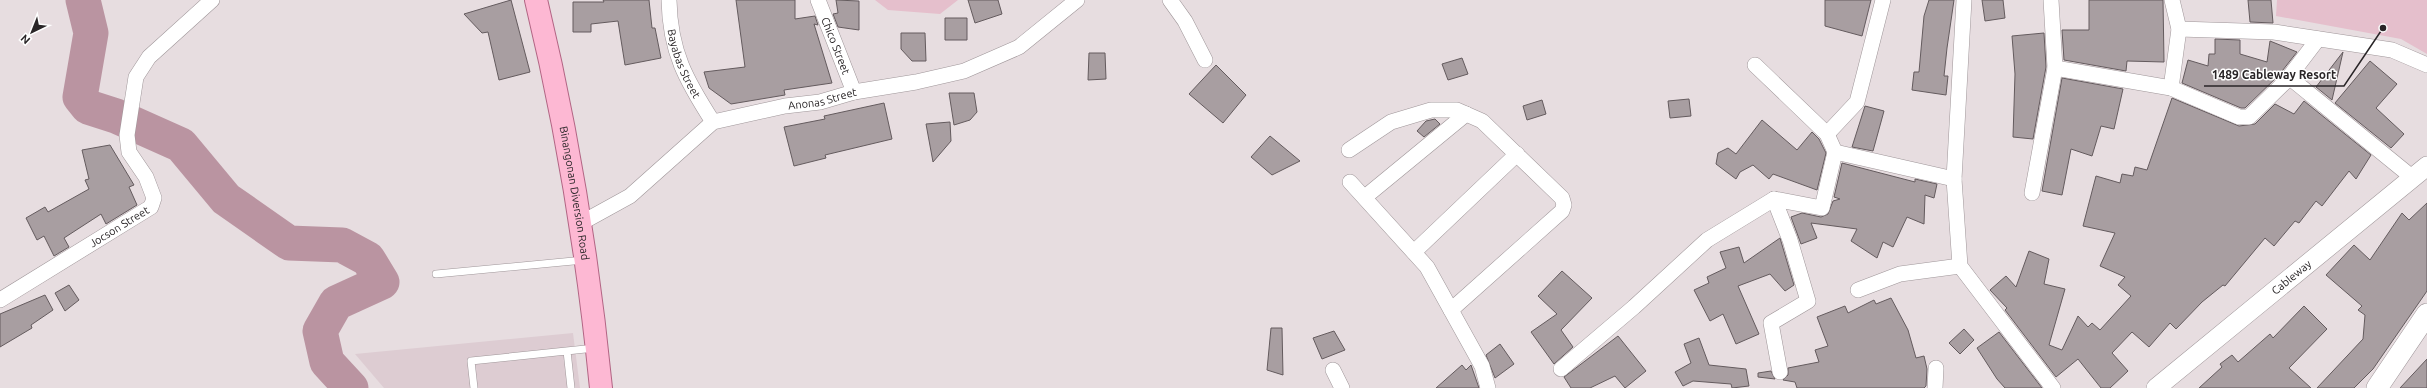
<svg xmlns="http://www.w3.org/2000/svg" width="2427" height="388" viewBox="0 0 2427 388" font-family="Ubuntu,sans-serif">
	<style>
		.built { fill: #ddccd2 }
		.green { fill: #e5bfcc }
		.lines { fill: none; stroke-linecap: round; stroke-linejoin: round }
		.river { stroke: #ba94a1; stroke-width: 35 }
		.building { fill: #a89ea1; stroke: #645b5e }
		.service-casing { stroke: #9f9699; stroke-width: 8 }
		.minor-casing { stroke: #9f9699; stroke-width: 16 }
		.tertiary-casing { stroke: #9f9699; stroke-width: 20 }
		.secondary-casing { stroke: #9f9699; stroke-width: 22 }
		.primary-casing { stroke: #b26584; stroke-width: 24 }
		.service { stroke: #fff; stroke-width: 7 }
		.minor { stroke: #fff; stroke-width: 15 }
		.tertiary { stroke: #fff; stroke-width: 19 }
		.secondary { stroke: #fff; stroke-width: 21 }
		.primary { stroke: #fdb8d3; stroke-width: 22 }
		.labels { text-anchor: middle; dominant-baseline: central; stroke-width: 3; stroke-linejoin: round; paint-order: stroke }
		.street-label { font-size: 11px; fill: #292527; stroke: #fff }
		.leader { fill: none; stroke: #292527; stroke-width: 1.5 }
		.callout-dot { fill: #292527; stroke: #fff; stroke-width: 1.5 }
		.callout-label { font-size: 12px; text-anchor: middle; font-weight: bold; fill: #292527; stroke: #fff; stroke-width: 3; stroke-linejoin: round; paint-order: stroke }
	</style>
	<rect width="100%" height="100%" fill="#e7dde0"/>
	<path class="built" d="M573 333 580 388H384L355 354Z"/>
	<path class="green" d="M875 0H958L940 14 888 10Z
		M2277 0H2427V54L2401 39 2276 16Z"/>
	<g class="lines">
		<path class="river" d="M83 0 91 33 80 97 88 107 116 116 181 145 226 199 289 243 342 245 368 259 382 282 336 303 320 331 327 362 351 388"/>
	</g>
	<path class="building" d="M511 0 530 72 499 80 488 32 482 33 464 14Z
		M603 0H649L652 28H655L661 58 625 65 618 21 591 24V32H573V2H604Z
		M736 0H795V19L815 16 818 25 814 24 832 83 784 90 785 95 731 104 709 88 704 72 745 67Z
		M836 0 859 1V30L838 27 833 14 838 13Z
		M968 0H998L1002 14 975 23Z
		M1825 0H1871L1862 36 1825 26Z
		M1929 0H1954L1947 48 1944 76H1948L1946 95 1912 90 1914 72H1919L1924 16Z
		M1982 0H2003L2005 18 1985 21Z
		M2089 0H2163L2164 62 2127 61 2126 71 2064 60 2062 30H2089Z
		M2248 0H2271L2273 23 2250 22Z
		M945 18H967V40H945Z
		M901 33H925L926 61H912L901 49Z
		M2044 33 2046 67 2033 139 2013 137 2015 74 2012 36Z
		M2215 39 2240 40V54L2267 62 2270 41 2297 52 2279 75 2245 108H2241L2182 83 2188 60 2208 66 2209 54H2215Z
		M2343 52 2332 100 2316 87Z
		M1089 53H1105L1106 79 1088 80Z
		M1462 58 1468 74 1448 80 1442 64Z
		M2370 61 2397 84 2376 108 2404 134 2391 148 2335 103Z
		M1216 65 1246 95 1223 123 1189 94Z
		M2062 78 2123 89 2114 129 2101 126 2092 156 2071 149 2062 195 2042 191Z
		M949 93H974L977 112 970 120 954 125Z
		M2172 98 2239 126 2255 124 2275 104 2294 114 2304 101 2371 155 2356 179 2349 171 2322 206 2316 201 2299 223 2295 221 2274 246 2265 238 2225 286 2223 285 2202 302 2176 329 2170 323 2149 347 2132 332 2112 353 2128 371 2110 388H2101L2078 359 2056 377 2005 310 2007 308 1990 290 2006 276 2016 287 2029 251 2049 259 2044 284 2065 289 2049 345 2062 350 2078 316 2088 327 2092 323 2100 330 2131 296 2118 285 2125 277 2100 266 2115 233 2083 226 2096 176 2120 183 2122 174 2133 176 2135 167 2147 170Z
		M1689 99 1691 116 1670 118 1668 101Z
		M1542 100 1546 114 1527 120 1523 106Z
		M884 103 892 139 825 155 826 158 794 166 784 127 825 119 824 116Z
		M1865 106 1884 111 1873 151 1852 147Z
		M1435 119 1440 124 1424 137 1417 131 1426 121Z
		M1762 120 1797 150 1812 132 1819 139 1826 153 1817 190 1773 174 1769 179 1753 165 1740 172 1736 179 1716 164 1718 153 1728 148 1736 154Z
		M950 122 951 141 933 162 926 124Z
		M1270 136 1300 161 1272 175 1251 157Z
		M110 145 134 185 129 187 137 205 106 224 101 214 64 238 69 247 54 256 44 236 37 240 26 218 45 207 48 212 89 189 85 180 89 179 82 150Z
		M1842 163 1915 182V179L1937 184 1934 198 1925 195 1924 224 1907 217 1893 247 1883 242 1877 258 1851 241 1857 229 1811 223 1817 238 1801 244 1791 217 1802 213 1821 217 1828 214 1833 201 1840 199 1834 197Z
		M2427 203V291L2373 369 2354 388H2317L2363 339 2365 315 2358 310 2362 306 2326 275 2354 245 2370 260 2402 213 2409 220Z
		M1780 238 1794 285 1785 291 1770 274 1738 286 1759 334 1736 344 1723 314 1710 321 1694 290 1709 283 1707 277 1726 268 1720 252 1739 247 1744 263Z
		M1562 271 1592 298 1561 330 1573 347 1554 364 1531 332 1557 314 1538 296Z
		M69 285 79 300 65 311 55 293Z
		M45 295 53 310 31 325 32 328 0 347V314Z
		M1891 298 1908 330 1916 358 1924 356 1927 369 1926 386 1924 388H1797L1795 382 1783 380 1788 375V368L1819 362 1815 350 1828 346 1817 317 1845 306 1848 313 1874 300 1876 304Z
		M2304 306 2327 329 2289 368 2311 388H2199L2222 367 2220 364 2232 355 2238 362 2270 334 2273 338Z
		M1271 328H1282L1283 375 1267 370Z
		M1964 329 1974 340 1960 354 1949 343Z
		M1334 331 1345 350 1322 359 1313 338Z
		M1999 332 2042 388H2005L1997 379 1977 348Z
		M1618 336 1646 371 1625 388 1615 376 1590 388H1571L1564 377Z
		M1699 338 1709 365 1746 369 1749 386 1732 388 1731 384 1693 381 1683 386 1675 372 1691 363 1684 344Z
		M1500 344 1514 364 1495 378 1486 355Z
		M2427 359V388H2400Z
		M1462 365 1466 370 1471 365 1479 388H1436Z
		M1771 371 1775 379 1758 377V373Z"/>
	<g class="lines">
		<g class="service-casing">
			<path id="service" d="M436 274 584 260
				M567 351 571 388
				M474 388 471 361 595 348"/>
		</g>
		<g class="minor-casing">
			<g id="minor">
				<path id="s1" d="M669 0C670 52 686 80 713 122"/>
				<path id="s2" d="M818 0 854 92"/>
				<path d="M1170 0 1185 21 1205 60"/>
				<path d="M1964 0 1954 179 1960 266 2053 388"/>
				<path d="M2179 29 2274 32 2392 50 2427 65"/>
				<path d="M2055 68 2171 88 2239 117H2249L2286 81 2318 39"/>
				<path d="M2289 77 2413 178"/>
				<path d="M2171 88 2179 29 2172 0"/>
				<path d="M1827 134 1857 102 1883 0"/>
				<path d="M1349 150 1391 122 1431 110H1457L1482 121 1562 198 1564 205 1562 211 1451 310"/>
				<path d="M1835 152 1954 179"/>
				<path d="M1350 182 1427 267 1482 366 1488 388"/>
				<path d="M2032 193 2055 68 2051 0"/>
				<path d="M1365 197 1466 114"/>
				<path d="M1774 199 1790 240 1808 301 1771 323 1780 372"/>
				<path id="s3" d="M581 223 630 196 713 122 785 106 820 102 854 92 916 82 964 71 1019 47 1077 0"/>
				<path d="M1414 252 1517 154"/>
				<path d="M1858 290 1900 274 1960 266"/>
				<path id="s4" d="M0 300 151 207 154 198 146 177 129 152 127 135 136 77 149 57 212 0"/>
				<path d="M1561 369 1634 307 1707 240 1774 199 1822 208 1835 152 1827 134 1755 65"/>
				<path d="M1333 370 1342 388"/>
				<path d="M1935 388 1936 368"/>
			</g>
		</g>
		<g class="tertiary-casing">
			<g id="tertiary">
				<path id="s5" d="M2156 388 2427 166"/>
			</g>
		</g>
		<g class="secondary-casing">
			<path id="secondary" d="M2377 388 2427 314"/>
		</g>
		<g class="primary-casing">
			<g id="primary">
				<path id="s6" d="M536 0C567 128 588 257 601 388"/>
			</g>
		</g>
		<use href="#service" class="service"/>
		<use href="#minor" class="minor"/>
		<use href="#tertiary" class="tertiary"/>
		<use href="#secondary" class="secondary"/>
		<use href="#primary" class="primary"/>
	</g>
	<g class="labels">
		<g class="street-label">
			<text stroke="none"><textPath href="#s2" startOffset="49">Chico Street</textPath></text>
			<text stroke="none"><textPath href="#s1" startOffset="66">Bayabas Street</textPath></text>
			<text stroke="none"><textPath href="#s3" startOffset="279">Anonas Street</textPath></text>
			<text stroke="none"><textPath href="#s6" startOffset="197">Binangonan Diversion Road</textPath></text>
			<text stroke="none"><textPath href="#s4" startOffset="140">Jocson Street</textPath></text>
			<text stroke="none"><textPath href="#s5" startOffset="175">Cableway</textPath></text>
		</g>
	</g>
	<path class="leader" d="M2383 28L2344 86H2204"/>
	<circle class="callout-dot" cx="2383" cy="28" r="4"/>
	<g class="callout-label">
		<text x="2274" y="79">1489 Cableway Resort</text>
	</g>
	<g transform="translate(32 32) rotate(223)" stroke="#ffffff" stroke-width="3" paint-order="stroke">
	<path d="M0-3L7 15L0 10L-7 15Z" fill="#292527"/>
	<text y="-6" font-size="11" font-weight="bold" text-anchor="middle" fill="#292527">N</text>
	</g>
</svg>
